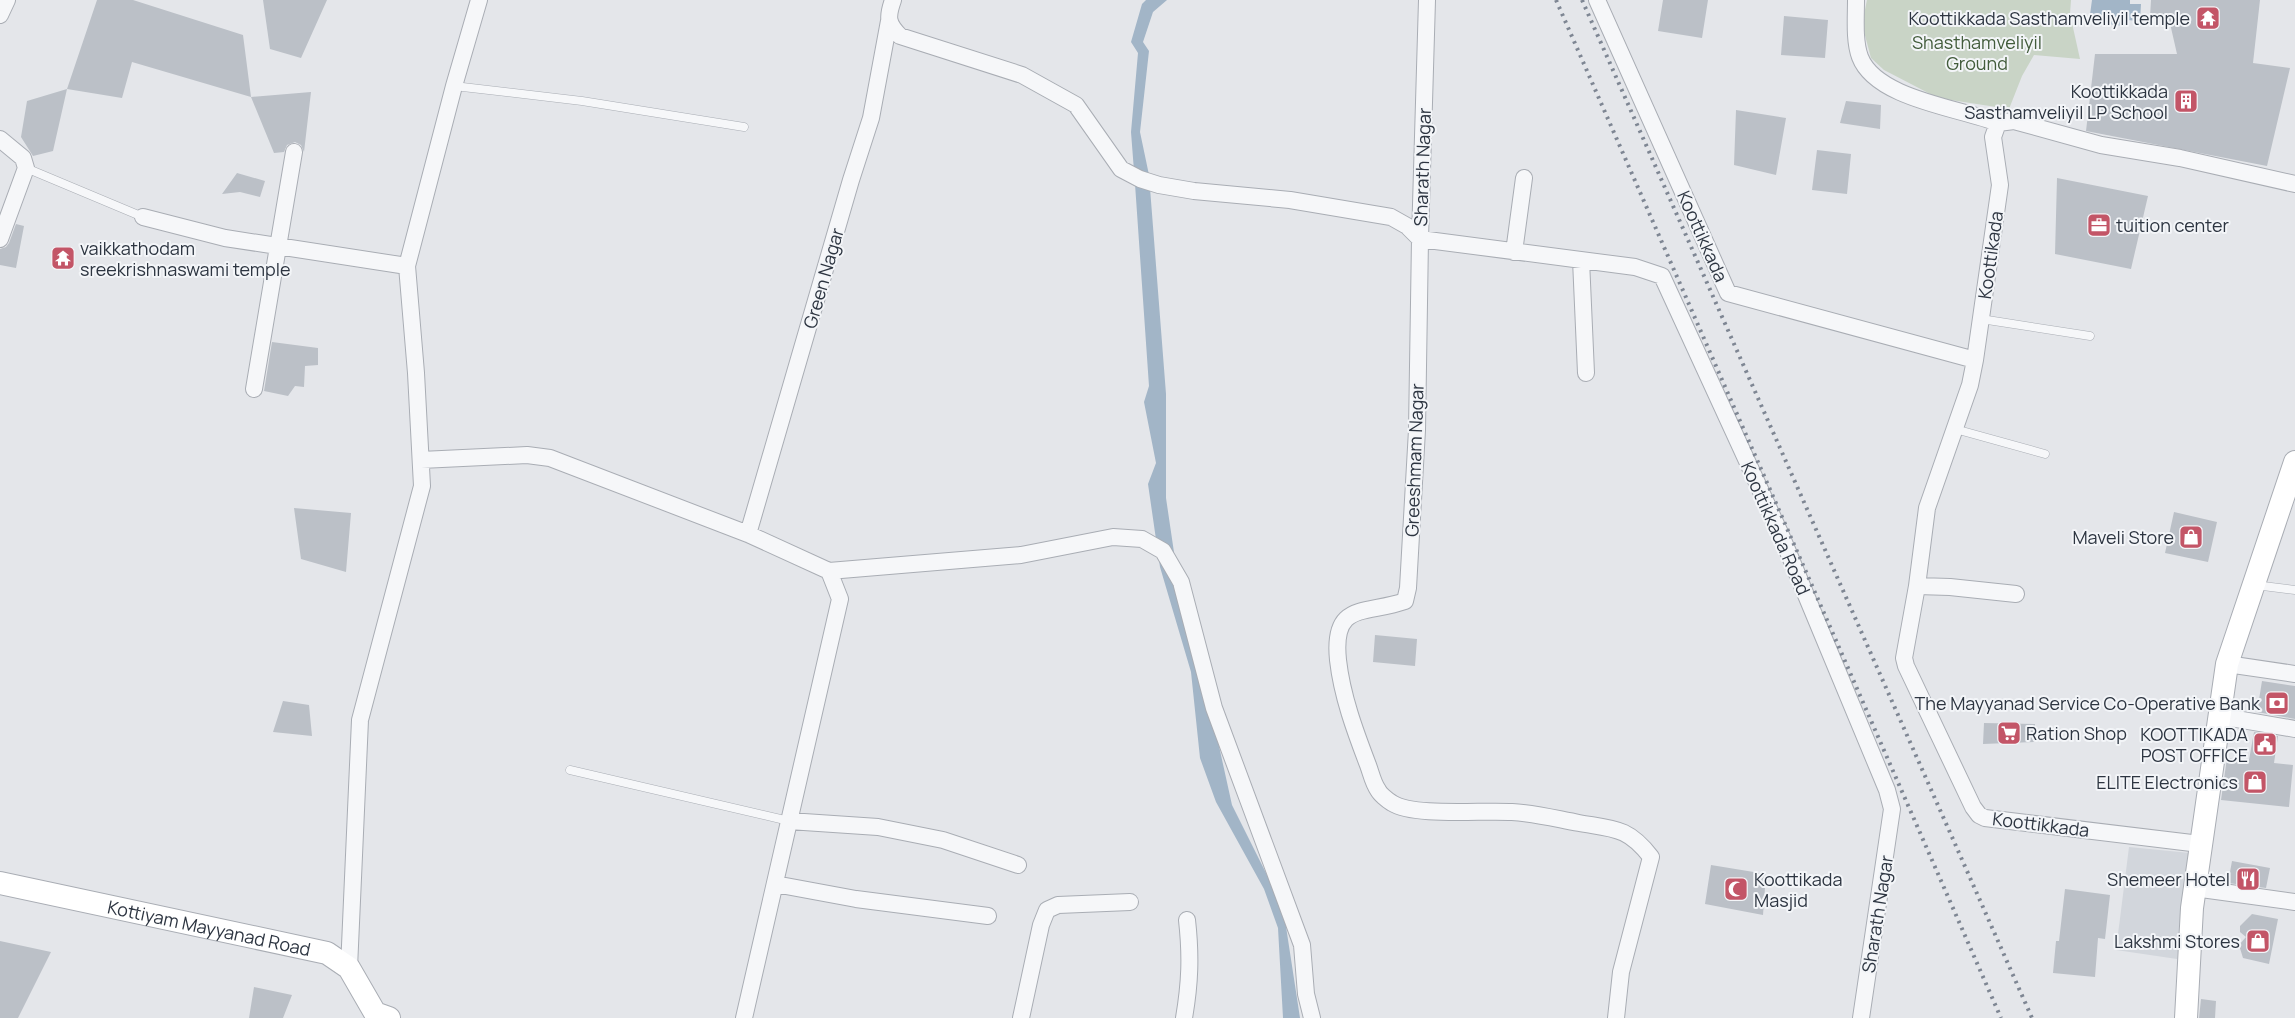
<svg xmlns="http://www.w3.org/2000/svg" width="2295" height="1018" viewBox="0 0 2295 1018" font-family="Manrope,sans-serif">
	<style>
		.built { fill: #d2d6dc }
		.green { fill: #c9d4c6 }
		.water { fill: #a2b5c7 }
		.building { fill: #bbc0c7 }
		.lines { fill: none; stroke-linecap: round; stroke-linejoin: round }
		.lane-casing { stroke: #a9adb4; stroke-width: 9 }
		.street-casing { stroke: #a9adb4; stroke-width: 18 }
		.secondary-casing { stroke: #a9adb4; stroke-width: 24 }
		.lane { stroke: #f6f7f9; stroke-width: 8 }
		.street { stroke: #f6f7f9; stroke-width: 16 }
		.secondary { stroke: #fff; stroke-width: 22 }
		.rail { stroke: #7e8693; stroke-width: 4; stroke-dasharray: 2.5 5; stroke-linecap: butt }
		.labels { text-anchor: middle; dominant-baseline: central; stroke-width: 4; stroke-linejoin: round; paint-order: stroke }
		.poi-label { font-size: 18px; fill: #2d3541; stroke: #f3f5f8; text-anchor: end }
		.park-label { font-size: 18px; fill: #425c3b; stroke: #f3f5f8 }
		.street-label { font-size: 18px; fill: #2d3541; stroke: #f3f5f8 }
	</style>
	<rect width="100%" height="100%" fill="#e4e6ea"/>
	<path class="built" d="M2129 847 2190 853 2177 959 2116 950Z"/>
	<path class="green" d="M1867 0H2071L2070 14 2080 59 2034 55 2022 76 2009 109 1938 98 1884 70 1871 58 1862 24Z"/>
	<path class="water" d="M1146 0H1167L1153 12 1143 42 1149 51 1140 132 1149 175 1134 171 1131 132 1138 53 1131 42 1142 4Z
		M2092 0H2130V4H2141L2140 21 2127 20 2124 26 2089 22Z
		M1135 184 1150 188 1166 394V498L1180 593 1219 746 1232 805 1283 907 1300 1018H1283L1278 928 1264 889 1216 802 1200 758 1191 672 1160 567 1148 484 1156 463 1144 402 1149 386Z"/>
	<path class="building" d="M97 0H133L243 35 251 97 132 62 122 98 67 89Z
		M263 0H327L301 58 270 49Z
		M1663 0H1708L1702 38 1658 31Z
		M2151 0H2260L2253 63 2290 68 2267 166 2086 131 2095 54H2177L2169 19 2150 17Z
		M1784 16 1828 20 1825 58 1781 55Z
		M67 89 53 151 33 156 21 137 27 101Z
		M311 92 304 152 301 145 295 142 287 145 284 152 274 153 251 97Z
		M1846 101 1881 105 1880 129 1840 123Z
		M1736 110 1786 118 1776 175 1734 165Z
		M1817 150 1851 154 1847 194 1812 190Z
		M237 173 265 181 260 197 240 192 222 194Z
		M2057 178 2148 196 2131 269 2055 254Z
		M16 224 24 226 16 268 0 265V249L6 247 9 243Z
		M272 342 318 348V365L305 366 304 387 295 386 288 396 264 391Z
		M294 508 351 513 346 572 301 559Z
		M2174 512 2217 522 2208 562 2165 553Z
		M1375 635 1417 639 1415 666 1373 662Z
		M2262 681 2295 686V719L2257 712Z
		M283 701 309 705 312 736 273 732Z
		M1984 723 2035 724V742L1983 744Z
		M2254 732 2278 736 2274 763 2293 765 2289 807 2221 800 2227 758 2249 760Z
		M2232 861 2270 868 2266 888 2228 883Z
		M1711 865 1766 874 1763 915 1705 904Z
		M2065 889 2110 895 2105 939 2098 938 2095 977 2053 973 2056 941H2059Z
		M2252 914 2278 919 2269 964 2243 958 2239 945 2246 937 2240 932V926Z
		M0 941 51 952 18 1018H0Z
		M254 987 292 995 283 1018H249Z
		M2201 999 2216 1001 2215 1018H2199Z"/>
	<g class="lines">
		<g class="lane-casing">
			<path id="lane" d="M454 86 582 101 744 127
				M26 168 143 217
				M1981 319 2090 336
				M1955 429 2045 454
				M2255 585 2295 590
				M570 770 789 821"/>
		</g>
		<g class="street-casing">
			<path id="street" d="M893 0C887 17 887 23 900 36L1022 75 1076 105 1121 169 1140 179 1159 185 1194 191 1290 200 1391 217 1407 226 1420 239 1417 430 1408 588 1405 601C1365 615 1332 601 1338 660 1342 696 1355 731 1368 765 1371 773 1373 783 1378 790 1380 794 1387 800 1392 803 1414 817 1482 810 1512 812 1534 813 1557 819 1579 823 1614 829 1628 827 1651 857L1621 972 1616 1018
				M1427 0 1420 239 1635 267 1662 276 1781 535 1887 790 1892 809 1861 1018
				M1597 0 1728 293 1975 360
				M1856 0C1856 18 1854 41 1860 57 1876 99 1960 108 1998 123
				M0 15 7 0
				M0 139 23 158 26 168 0 239
				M143 217 225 238 407 266
				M1514 252 1524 178
				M1581 260 1586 373
				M254 389 294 152
				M421 460 527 455 550 458 748 534 829 571 1021 555 1113 537 1142 539 1163 551 1181 582 1214 708 1302 945 1306 994 1312 1018
				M748 534 851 180 871 118 889 21
				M1917 586 1904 658 1906 666 1973 807 1979 815 1985 818 2200 844
				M2016 594 1950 587 1917 586 1927 508 1970 385 1975 360 2000 185 1993 137 1998 123 2014 121 2101 145 2180 158 2295 184
				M2227 664 2295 674
				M2219 716 2295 729
				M789 821 878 827 943 840 1018 865
				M775 884 856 899 988 916
				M2194 888 2295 902
				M349 968 360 720 422 486 416 373 407 266 454 86 479 0
				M744 1018 840 599 829 571
				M1021 1018 1041 925 1047 910 1058 905 1130 902
				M1184 1018C1190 983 1191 956 1187 920"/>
		</g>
		<g class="secondary-casing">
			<g id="secondary">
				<path id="s1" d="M0 883 327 953 349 968 375 1013 389 1018"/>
				<path d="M2186 1018 2192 908 2227 664 2295 462"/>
			</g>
		</g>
		<use href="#lane" class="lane"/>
		<use href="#street" class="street"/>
		<use href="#secondary" class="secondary"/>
		<path class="rail" d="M1556 0 2001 1018
			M1582 0 2032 1018"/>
	</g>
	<defs>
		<g id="temple-square" transform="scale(1.25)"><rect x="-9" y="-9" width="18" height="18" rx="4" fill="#c35567" stroke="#f3f5f8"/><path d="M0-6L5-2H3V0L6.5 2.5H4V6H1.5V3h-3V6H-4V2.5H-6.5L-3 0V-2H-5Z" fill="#fff"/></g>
		<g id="building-square" transform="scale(1.25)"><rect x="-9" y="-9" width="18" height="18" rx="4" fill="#c35567" stroke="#f3f5f8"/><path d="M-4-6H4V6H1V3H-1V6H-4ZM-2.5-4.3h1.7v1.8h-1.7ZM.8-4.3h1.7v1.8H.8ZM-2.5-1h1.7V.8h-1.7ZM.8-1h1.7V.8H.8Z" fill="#fff"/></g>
		<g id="office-square" transform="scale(1.25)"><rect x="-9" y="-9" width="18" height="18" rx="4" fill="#c35567" stroke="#f3f5f8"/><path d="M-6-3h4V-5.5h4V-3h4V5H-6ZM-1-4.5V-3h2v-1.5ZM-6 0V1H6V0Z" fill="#fff"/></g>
		<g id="shop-square" transform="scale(1.25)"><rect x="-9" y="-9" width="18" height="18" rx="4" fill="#c35567" stroke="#f3f5f8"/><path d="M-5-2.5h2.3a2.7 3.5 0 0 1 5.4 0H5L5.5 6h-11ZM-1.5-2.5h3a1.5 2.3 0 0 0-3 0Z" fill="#fff"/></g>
		<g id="bank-square" transform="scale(1.25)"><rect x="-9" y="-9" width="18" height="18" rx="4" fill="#c35567" stroke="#f3f5f8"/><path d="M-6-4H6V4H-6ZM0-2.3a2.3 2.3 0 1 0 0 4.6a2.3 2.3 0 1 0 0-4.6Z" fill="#fff"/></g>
		<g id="supermarket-square" transform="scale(1.25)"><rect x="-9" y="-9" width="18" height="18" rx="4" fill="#c35567" stroke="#f3f5f8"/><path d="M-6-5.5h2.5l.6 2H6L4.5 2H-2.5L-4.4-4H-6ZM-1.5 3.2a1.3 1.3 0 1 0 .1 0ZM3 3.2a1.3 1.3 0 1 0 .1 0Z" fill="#fff"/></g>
		<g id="civic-square" transform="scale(1.25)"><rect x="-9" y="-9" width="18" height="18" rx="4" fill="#c35567" stroke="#f3f5f8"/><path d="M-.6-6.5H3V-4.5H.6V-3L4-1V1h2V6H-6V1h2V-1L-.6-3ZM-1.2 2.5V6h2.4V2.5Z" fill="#fff"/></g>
		<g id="restaurant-square" transform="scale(1.25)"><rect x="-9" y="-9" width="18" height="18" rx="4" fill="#c35567" stroke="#f3f5f8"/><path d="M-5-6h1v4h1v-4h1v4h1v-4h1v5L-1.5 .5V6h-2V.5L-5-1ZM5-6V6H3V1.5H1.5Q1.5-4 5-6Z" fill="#fff"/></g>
		<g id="mosque-square" transform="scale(1.25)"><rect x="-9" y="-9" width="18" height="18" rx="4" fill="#c35567" stroke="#f3f5f8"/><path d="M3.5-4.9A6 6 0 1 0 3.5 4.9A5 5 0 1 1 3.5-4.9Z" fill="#fff"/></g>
	</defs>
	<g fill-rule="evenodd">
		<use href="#temple-square" x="2208" y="18"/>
		<use href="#building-square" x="2186" y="101"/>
		<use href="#office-square" x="2099" y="225"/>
		<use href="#temple-square" x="63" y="258"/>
		<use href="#shop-square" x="2191" y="537"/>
		<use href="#bank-square" x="2277" y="703"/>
		<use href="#supermarket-square" x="2009" y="733"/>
		<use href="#civic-square" x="2265" y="744"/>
		<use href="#shop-square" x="2255" y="782"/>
		<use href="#restaurant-square" x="2248" y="879"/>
		<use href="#mosque-square" x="1736" y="889"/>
		<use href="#shop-square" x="2258" y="941"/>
	</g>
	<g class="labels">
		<g class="poi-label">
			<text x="2190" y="18">Koottikkada Sasthamveliyil temple</text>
			<text x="2168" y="91">Koottikkada<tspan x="2168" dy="21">Sasthamveliyil LP School</tspan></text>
			<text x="2116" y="225" text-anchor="start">tuition center</text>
			<text x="80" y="248" text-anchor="start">vaikkathodam<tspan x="80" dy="21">sreekrishnaswami temple</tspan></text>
			<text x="2174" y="537">Maveli Store</text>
			<text x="2260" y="703">The Mayyanad Service Co-Operative Bank</text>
			<text x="2026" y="733" text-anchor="start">Ration Shop</text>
			<text x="2248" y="734">KOOTTIKADA<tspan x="2248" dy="21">POST OFFICE</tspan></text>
			<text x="2238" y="782">ELITE Electronics</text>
			<text x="1754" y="879" text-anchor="start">Koottikada<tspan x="1754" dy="21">Masjid</tspan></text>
			<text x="2230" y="879">Shemeer Hotel</text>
			<text x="2240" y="941">Lakshmi Stores</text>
		</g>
		<g class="park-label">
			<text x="1977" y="42">Shasthamveliyil<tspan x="1977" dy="21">Ground</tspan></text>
		</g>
		<g class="street-label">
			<text transform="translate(1422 167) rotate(-88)">Sharath Nagar</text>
			<text transform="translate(1703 236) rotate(66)">Koottikkada</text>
			<text transform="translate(1990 255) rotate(-82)">Koottikada</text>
			<text transform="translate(823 278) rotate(-74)">Green Nagar</text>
			<text transform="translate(1414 460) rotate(-88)">Greeshmam Nagar</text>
			<text transform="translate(1776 528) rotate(66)">Koottikkada Road</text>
			<text transform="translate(2041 824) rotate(7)">Koottikkada</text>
			<text transform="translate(1877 914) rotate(-81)">Sharath Nagar</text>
			<text stroke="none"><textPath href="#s1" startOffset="214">Kottiyam Mayyanad Road</textPath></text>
		</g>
	</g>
</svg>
